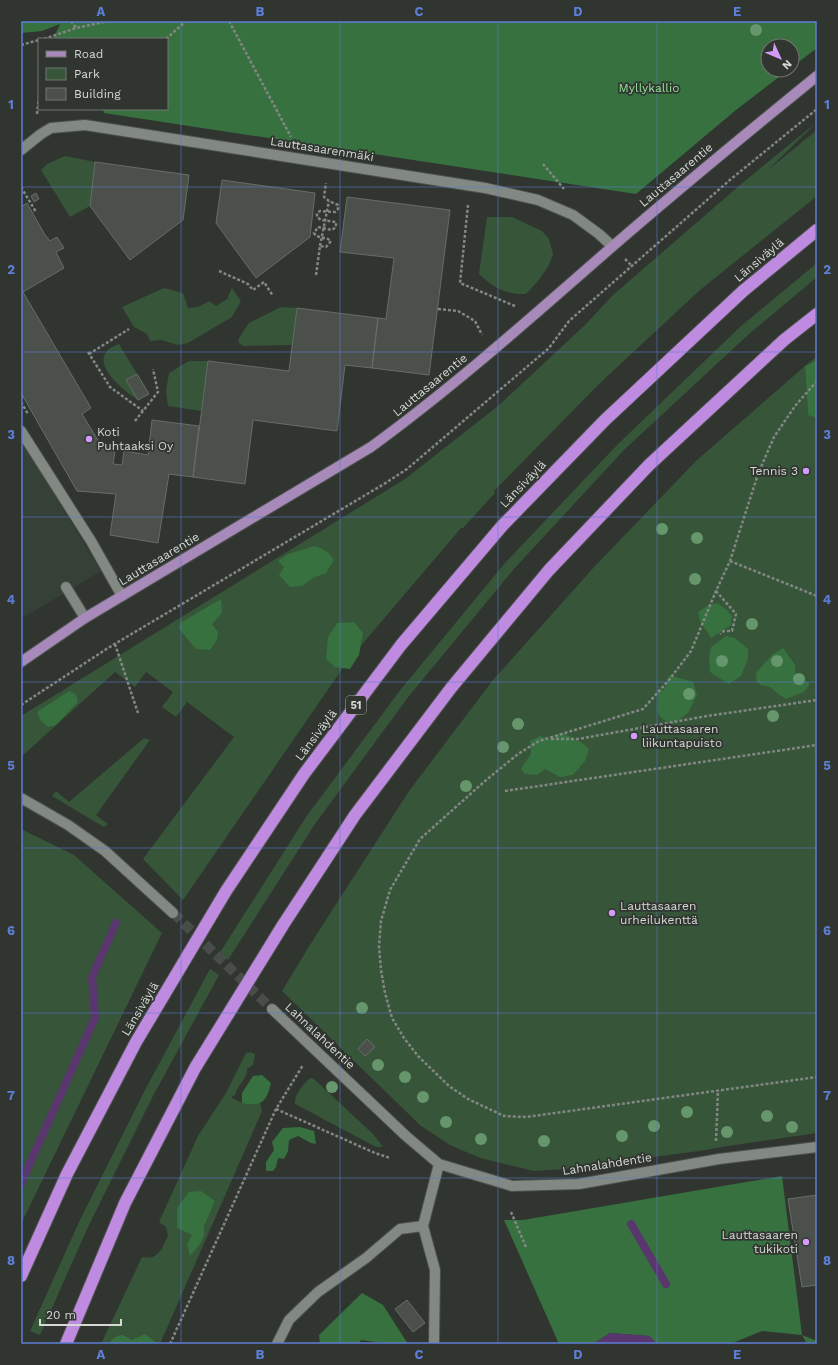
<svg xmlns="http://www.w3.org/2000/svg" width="838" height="1365" viewBox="0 0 838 1365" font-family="'Work Sans',sans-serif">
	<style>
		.built { fill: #354036 }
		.green { fill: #365539 }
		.forest { fill: #37713f }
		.water { fill: #59366e }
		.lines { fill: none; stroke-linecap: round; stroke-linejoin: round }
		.stream { stroke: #59366e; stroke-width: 8 }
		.building { fill: #4b504b; stroke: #666d67 }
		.minor-tunnel { stroke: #494d49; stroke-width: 10; stroke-dasharray: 10 5; stroke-linecap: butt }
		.minor-casing { stroke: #4d514d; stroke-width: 12 }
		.major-casing { stroke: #4d514d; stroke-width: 12 }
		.highway-casing { stroke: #4d514d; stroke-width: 14 }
		.path { stroke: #838783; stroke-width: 2.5; stroke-dasharray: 3 2; stroke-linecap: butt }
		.minor { stroke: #828882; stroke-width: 10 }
		.major { stroke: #a78aba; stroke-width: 10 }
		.highway { stroke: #bf8be0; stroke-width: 12 }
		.tree { fill: #66966b }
		.grid { fill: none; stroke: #5d7ed7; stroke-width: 1; stroke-opacity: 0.55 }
		.poi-dot { fill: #d59bfa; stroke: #303530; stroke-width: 1.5 }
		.labels { text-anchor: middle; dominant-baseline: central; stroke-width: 3.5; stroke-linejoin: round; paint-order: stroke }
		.shield { fill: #303530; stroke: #a4a7a4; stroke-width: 1 }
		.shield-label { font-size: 11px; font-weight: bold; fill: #d5d8d5 }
		.park-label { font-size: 12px; fill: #93e59c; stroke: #303530 }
		.street-label { font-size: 12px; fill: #d5d8d5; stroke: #303530 }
		.poi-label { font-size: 12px; fill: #d5d8d5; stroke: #303530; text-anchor: start }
		.neatline { fill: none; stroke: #5d7ed7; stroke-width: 1.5 }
		.grid-label { font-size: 13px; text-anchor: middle; font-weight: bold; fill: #5d7ed7 }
	</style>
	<rect width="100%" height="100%" fill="#303530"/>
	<path class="built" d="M21 440 101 571 21 619Z"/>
	<path class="green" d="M817 122 768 170 817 130V196L700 290 600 383 494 491 495 493 463 528H461L347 662 183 900 143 859 234 737 187 702 176 717 162 707 173 692 146 672 135 687 115 672 21 757V716L405 479 498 406 586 324 613 295 747 179Z
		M65 156 95 162 90 206 70 217 41 170 47 164Z
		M487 217H512L542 231 549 239 553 254 549 265 539 280 526 294C505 294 495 289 479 274Z
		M817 263V277L748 335 624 450 513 570 409 696 315 824 228 960 219 954 306 817 401 689 505 563 618 444 740 327Z
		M164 288 183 293 188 308 198 307 209 301 216 306 227 299 232 288 241 301 232 317 188 343 178 345 162 340 150 341 147 334 134 327 122 307Z
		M281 307 297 308 292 345 243 346 238 342 239 338 249 323Z
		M119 344 137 374 126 381 138 400C126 392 91 366 108 350 111 347 116 345 119 344Z
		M817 356V360L805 366 808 414 817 418V1133L721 1147 706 1150 566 1169 534 1171 480 1158 450 1145 421 1126 282 991 313 940 409 791 493 680 595 566 696 461 805 366Z
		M189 361H208L201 411 168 406 166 391 169 373Z
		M144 738 150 740 96 815 108 824 104 827 52 796 56 791 69 802Z
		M21 829 74 855 162 933 21 1224Z
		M210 969 219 975 153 1096 88 1227 40 1335 30 1331 79 1222 145 1090Z
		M250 1052 255 1054 253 1065 247 1069C247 1080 237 1085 235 1095L231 1097C241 1103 249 1107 260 1103L262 1111 160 1344H156L154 1341 132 1340 125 1335 111 1340V1344H101L142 1257C154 1259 155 1256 163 1248V1246L168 1236 166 1227 159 1222 198 1136 226 1093 246 1053Z
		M310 1078 314 1079 373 1134 383 1147H376L295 1104C294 1094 303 1085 310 1078Z"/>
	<path class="forest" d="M21 21H817V48L792 67V46H768V70H788L736 110 636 194 104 113 103 109H167V39H53L60 24 42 31 21 33Z
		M817 360V418L808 415 805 366Z
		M315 546C324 549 329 552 334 560L326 573 313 578 302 586 290 587 279 575 284 567 278 561 288 554Z
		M221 599 222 613 212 624 218 632 217 640 210 650 196 649 179 629 180 623Z
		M717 603 727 610 732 616 731 625 711 638 700 621 698 612 709 605Z
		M354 622 363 633 359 655 350 669 335 667 326 659 328 637 337 623Z
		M726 636 735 638 748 649V659L741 676 729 684 710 672 709 657 711 647Z
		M783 648 795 665V674L810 684 804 692 786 699 778 694 770 687 761 685 757 682 756 673 772 655Z
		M669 675 693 682 697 695 688 713 673 724C649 715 661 709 657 689L664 690Z
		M69 691 76 695 78 702 56 725 48 727 41 721 37 712Z
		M563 733C574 739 580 740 589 749L585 761 573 775 560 777 545 769 537 775 525 774 521 769 531 754 530 741 540 736 552 740 557 734Z
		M262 1075 271 1083C267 1101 261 1108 242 1103V1093L253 1076Z
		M300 1127 314 1131 316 1144 311 1143 298 1136 289 1140 288 1151 284 1159 278 1158 276 1167 273 1171H266V1162L274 1150 272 1142 283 1128Z
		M782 1176 802 1335 817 1341V1344H807L802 1335 762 1331 730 1344H657L649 1336 610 1333 593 1344H559L504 1220H523Z
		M201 1191 215 1201 204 1226V1236L200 1244 190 1256 187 1244 192 1235 177 1228V1208L189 1192Z
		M362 1293 383 1305 408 1344H390L361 1340 359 1344H320L319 1335Z
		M145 1334 154 1341 156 1344H111V1340C121 1333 123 1334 132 1340Z"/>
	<path class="water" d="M610 1333 649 1336 657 1344H593Z"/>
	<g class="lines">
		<path class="stream" d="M21 1183 95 1018 92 977 116 923
			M631 1224 666 1284"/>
	</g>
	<path class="building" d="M95 162 189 175 183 220 130 260 90 206Z
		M222 180 315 193 310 237 256 278 216 223Z
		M36 193 39 199 34 202 31 196Z
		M347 197 450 210 429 375 372 368 378 318 386 319 394 258 340 252Z
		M27 203 45 235 50 241 57 237 64 248 56 252 64 268 23 292 91 408 82 414 104 450 115 452 113 464 122 465 124 451 148 455 152 420 199 426 193 477 169 474 158 543 110 535 116 494 77 491 21 393V207Z
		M297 308 378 318 372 368 345 365 337 431 253 420 245 484 193 477 208 361 289 371Z
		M137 374 149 394 138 400 126 380Z
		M367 1039 375 1047 365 1056 358 1049Z
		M817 1195V1285L802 1287 788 1199Z
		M407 1300 425 1323 413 1332 395 1309Z"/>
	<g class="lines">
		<path class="minor-tunnel" d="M173 913 272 1009"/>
		<g class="minor-casing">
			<path id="minor" d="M21 150 41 134 51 128 85 125 485 188 538 200 573 215 599 234 612 246
				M21 431 91 541 122 596
				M66 587 85 618
				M21 798 68 825 105 851 173 913
				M272 1009 406 1136 439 1164 512 1186 579 1184 719 1159 817 1147
				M277 1344 289 1320 318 1292 366 1258 400 1229 423 1226
				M434 1344 435 1270 423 1226 439 1164"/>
		</g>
		<g class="major-casing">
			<path id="major" d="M21 662 85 618 371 447C456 385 534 315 613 246 680 188 748 132 817 76"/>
		</g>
		<g class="highway-casing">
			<path id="highway" d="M21 1276 67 1174 136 1042 226 891 304 774 401 645 502 526 605 420 743 291 817 230
				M66 1344 125 1203 195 1068 283 925 355 815 451 688 549 570 649 465 784 340 817 314"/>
		</g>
		<path class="path" d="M71 21 76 28
			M229 21 291 137
			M44 39 76 28 109 21
			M166 39 186 21
			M21 45 39 40
			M37 114 39 98
			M543 164 564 189
			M21 187 36 212
			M468 205 460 283 515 306
			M320 246 329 201
			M625 259 632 266
			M219 271 248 284 253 290 264 282 273 296
			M316 275 320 246 326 247 331 241 328 239 316 236 314 233 318 227 332 230 336 227V222L321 220 317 217V213L320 211 335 212 338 209V205L329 201 324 197 326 183
			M438 309 458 311 475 321 482 335
			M88 352 110 387 143 411
			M89 354 129 329
			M817 381 795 406 774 437 758 474 730 561 716 591 691 651 669 680 643 709 539 741 518 754 485 781 420 839 390 890 381 921 379 946 381 970 385 993 392 1018 404 1038 418 1056 449 1086 468 1099 504 1116 526 1117 817 1077
			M21 397 23 396
			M21 402 28 414
			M135 421 158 392 153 369
			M730 561 817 596
			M716 591 736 614 732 631H724L720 634
			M115 644 138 713
			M21 705 108 648 384 484 407 469 549 348 569 321 731 179 817 109
			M551 739H578L707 716 817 700
			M505 791 817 745
			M276 1109 375 1153 390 1158
			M716 1141 718 1091
			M511 1212 526 1247
			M170 1344 276 1109 303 1065"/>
		<use href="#minor" class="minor"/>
		<use href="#major" class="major"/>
		<use href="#highway" class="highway"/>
	</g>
	<g class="tree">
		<circle cx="756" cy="30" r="6"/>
		<circle cx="662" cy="529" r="6"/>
		<circle cx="697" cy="538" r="6"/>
		<circle cx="695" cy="579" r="6"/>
		<circle cx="752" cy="624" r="6"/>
		<circle cx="722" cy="661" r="6"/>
		<circle cx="777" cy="661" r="6"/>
		<circle cx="799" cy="679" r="6"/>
		<circle cx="689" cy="694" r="6"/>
		<circle cx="773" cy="716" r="6"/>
		<circle cx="518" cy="724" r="6"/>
		<circle cx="503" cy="747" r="6"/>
		<circle cx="466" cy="786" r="6"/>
		<circle cx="362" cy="1008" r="6"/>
		<circle cx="378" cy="1065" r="6"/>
		<circle cx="405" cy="1077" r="6"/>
		<circle cx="332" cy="1087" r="6"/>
		<circle cx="423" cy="1097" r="6"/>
		<circle cx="687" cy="1112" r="6"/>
		<circle cx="767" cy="1116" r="6"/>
		<circle cx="446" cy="1122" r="6"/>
		<circle cx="654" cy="1126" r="6"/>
		<circle cx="792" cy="1127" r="6"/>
		<circle cx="727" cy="1132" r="6"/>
		<circle cx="622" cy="1136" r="6"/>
		<circle cx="481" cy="1139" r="6"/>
		<circle cx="544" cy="1141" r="6"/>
	</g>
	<path class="grid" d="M181 21V1344M340 21V1344M498 21V1344M657 21V1344M21 187H817M21 352H817M21 517H817M21 682H817M21 848H817M21 1013H817M21 1178H817"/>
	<g class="poi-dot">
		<circle cx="89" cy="439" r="4"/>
		<circle cx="806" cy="471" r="4"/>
		<circle cx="634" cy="736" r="4"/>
		<circle cx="612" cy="913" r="4"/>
		<circle cx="806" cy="1242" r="4"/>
	</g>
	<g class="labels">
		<rect class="shield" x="346" y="696" width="20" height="18" rx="3"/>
		<g class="shield-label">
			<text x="356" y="705">51</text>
		</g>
		<g class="park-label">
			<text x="649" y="88">Myllykallio</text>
		</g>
		<g class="street-label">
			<text transform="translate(322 149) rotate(9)">Lauttasaarenmäki</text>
			<text transform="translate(676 175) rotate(-40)">Lauttasaarentie</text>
			<text transform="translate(759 260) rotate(-40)">Länsiväylä</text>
			<text transform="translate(430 385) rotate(-39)">Lauttasaarentie</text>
			<text transform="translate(523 484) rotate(-46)">Länsiväylä</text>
			<text transform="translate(159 559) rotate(-31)">Lauttasaarentie</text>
			<text transform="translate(316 735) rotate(-53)">Länsiväylä</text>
			<text transform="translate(140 1009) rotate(-59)">Länsiväylä</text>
			<text transform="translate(320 1036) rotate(43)">Lahnalahdentie</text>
			<text transform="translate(607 1164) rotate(-9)">Lahnalahdentie</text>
		</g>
		<g class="poi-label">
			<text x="97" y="432">Koti<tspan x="97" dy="14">Puhtaaksi Oy</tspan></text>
			<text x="798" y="471" text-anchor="end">Tennis 3</text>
			<text x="642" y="729">Lauttasaaren<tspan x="642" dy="14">liikuntapuisto</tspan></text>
			<text x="620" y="906">Lauttasaaren<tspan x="620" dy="14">urheilukenttä</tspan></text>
			<text x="798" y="1235" text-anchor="end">Lauttasaaren<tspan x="798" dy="14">tukikoti</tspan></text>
		</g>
	</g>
	<rect width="838" height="1365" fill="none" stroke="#303530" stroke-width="44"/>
	<rect x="38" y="38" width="130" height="72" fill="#303530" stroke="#727672"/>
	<rect x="46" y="51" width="20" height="6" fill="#a78aba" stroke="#727672"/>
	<text x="74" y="58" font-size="12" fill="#d5d8d5">Road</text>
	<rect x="46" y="68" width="20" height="12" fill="#365539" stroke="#727672"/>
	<text x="74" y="78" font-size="12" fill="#d5d8d5">Park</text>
	<rect x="46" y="88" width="20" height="12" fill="#4b504b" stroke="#727672"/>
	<text x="74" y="98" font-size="12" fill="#d5d8d5">Building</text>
	<g transform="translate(780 58) rotate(134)"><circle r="19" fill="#303530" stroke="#727672"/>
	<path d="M0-3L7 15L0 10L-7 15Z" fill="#d59bfa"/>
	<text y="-6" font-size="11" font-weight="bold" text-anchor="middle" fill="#d5d8d5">N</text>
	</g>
	<path d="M40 1319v6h81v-6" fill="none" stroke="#d5d8d5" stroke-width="2"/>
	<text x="46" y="1319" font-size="12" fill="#d5d8d5" stroke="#303530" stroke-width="3" paint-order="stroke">20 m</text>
	<rect x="22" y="22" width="794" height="1321" class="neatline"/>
	<g class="grid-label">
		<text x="101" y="16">A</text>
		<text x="260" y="16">B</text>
		<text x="419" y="16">C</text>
		<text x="578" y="16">D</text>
		<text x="737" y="16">E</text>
		<text x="11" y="109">1</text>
		<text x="827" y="109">1</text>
		<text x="11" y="274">2</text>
		<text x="827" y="274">2</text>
		<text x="11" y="439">3</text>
		<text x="827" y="439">3</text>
		<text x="11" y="604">4</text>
		<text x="827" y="604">4</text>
		<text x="11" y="770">5</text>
		<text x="827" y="770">5</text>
		<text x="11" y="935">6</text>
		<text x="827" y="935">6</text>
		<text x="11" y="1100">7</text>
		<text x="827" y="1100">7</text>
		<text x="11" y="1265">8</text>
		<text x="827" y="1265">8</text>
		<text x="101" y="1359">A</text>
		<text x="260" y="1359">B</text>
		<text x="419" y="1359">C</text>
		<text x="578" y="1359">D</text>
		<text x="737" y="1359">E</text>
	</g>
</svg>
